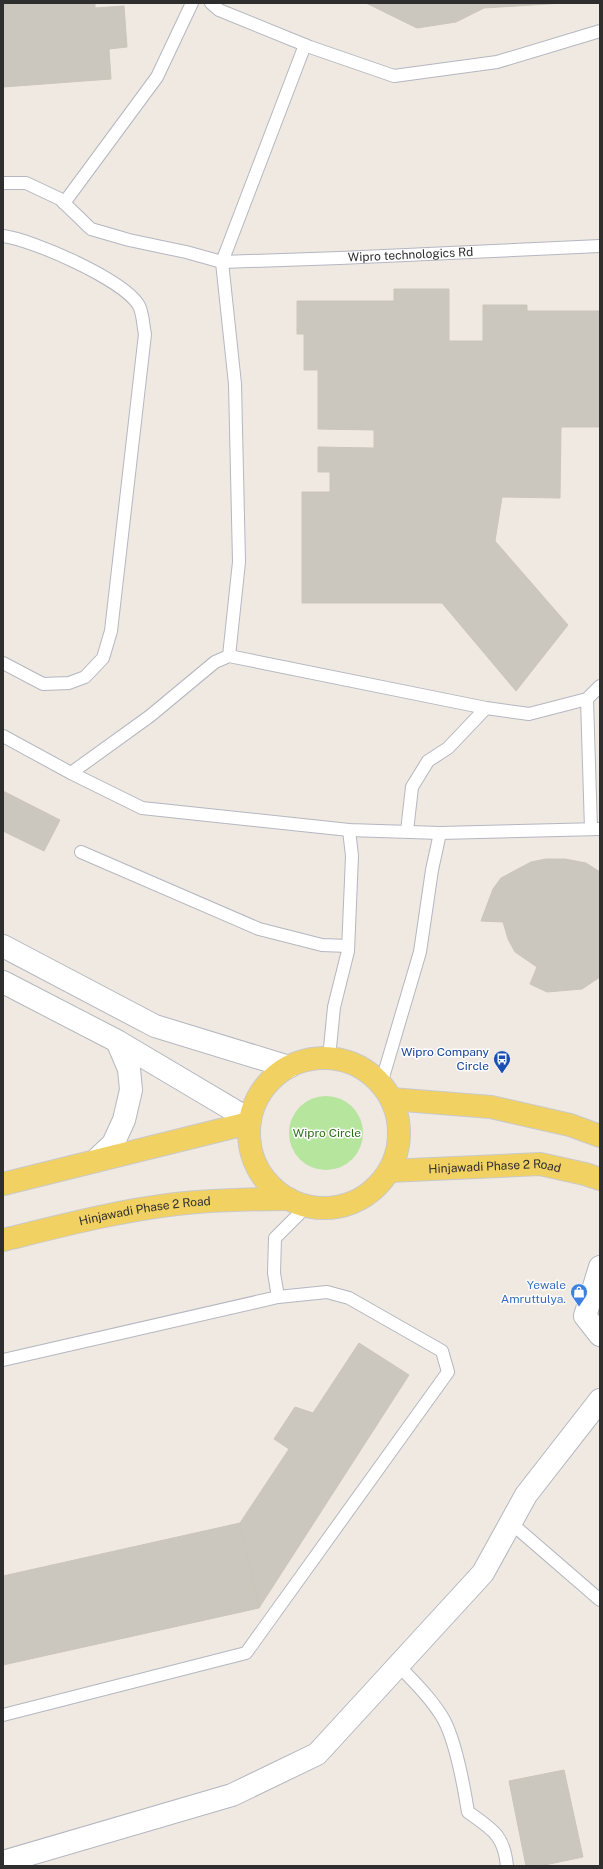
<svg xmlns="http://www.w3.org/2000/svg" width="603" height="1869" viewBox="0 0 603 1869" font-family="'Public Sans',sans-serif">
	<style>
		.green { fill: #b6e59e }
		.building { fill: #cbc7bf; stroke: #cbc5ba }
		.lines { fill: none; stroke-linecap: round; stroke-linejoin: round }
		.service-casing { stroke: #b4b7c1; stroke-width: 14 }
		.minor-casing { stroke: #b4b7c1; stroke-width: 24 }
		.tertiary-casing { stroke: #b4b7c1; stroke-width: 24 }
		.primary-casing { stroke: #c9c9c9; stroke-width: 24 }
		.service { stroke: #fff; stroke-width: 12 }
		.minor { stroke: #fff; stroke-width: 22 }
		.tertiary { stroke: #fff; stroke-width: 22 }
		.primary { stroke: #f2d163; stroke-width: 22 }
		.labels { text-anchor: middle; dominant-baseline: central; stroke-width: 3; stroke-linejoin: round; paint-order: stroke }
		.street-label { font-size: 12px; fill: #2e2e2e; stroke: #fff }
		.transit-label { font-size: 12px; fill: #164399; stroke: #fff; text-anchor: end }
		.park-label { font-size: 12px; fill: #2c6e1b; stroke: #fff }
		.shop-label { font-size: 12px; fill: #366cbe; stroke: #fff; text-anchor: end }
	</style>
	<rect width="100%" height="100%" fill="#efe9e1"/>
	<path class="green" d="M289 1133a37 37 0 1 1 74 0a37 37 0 1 1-74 0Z"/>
	<path class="building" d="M3 3H95V8L124 6 127 47 109 49 111 79 3 87Z
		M366 3H564L484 8 456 22 417 28Z
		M394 289H449V341H483V305H527V311H600V427H561L560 498 502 497 495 541 568 625 516 691 442 603H302V492H330V472H318V447L374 448V430L318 429V370H304V334H297V301H394Z
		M3 791 60 820 44 851 3 831Z
		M546 859H565L586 863 600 872V977L582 989 547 992 530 984 537 967 515 952 508 939 503 922 481 921 493 889 501 878 531 862Z
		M359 1343 409 1375 259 1608 240 1523 289 1449 274 1439 295 1407 313 1413Z
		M240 1523 259 1608 3 1665V1576Z
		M564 1770 583 1857 540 1866H526L509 1781Z"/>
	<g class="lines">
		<g class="service-casing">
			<g id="service">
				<path d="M211 3 219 10 310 47 394 76 497 62 600 31"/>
				<path id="s1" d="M305 45 222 262 340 258 600 246"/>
				<path d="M3 183H26L60 199 91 229 129 240 186 252 222 262 235 384 239 562 229 656"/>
				<path d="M64 203 157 77 192 3"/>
				<path d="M3 236C34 240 121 279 138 304 143 311 143 326 145 334L111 631 103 658 85 677 69 683 43 684 3 663"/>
				<path d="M587 699 591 829"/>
				<path d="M3 736 71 773 142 808 349 830 440 833 600 829"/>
				<path d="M71 773 150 716 215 662 229 656 486 708 529 714 587 699 600 686"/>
				<path d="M407 831 412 787 428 761 448 748 486 708"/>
				<path d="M81 852 259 929 322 945 348 946"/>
				<path d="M329 1058 334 1007 348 951 352 856 349 830"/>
				<path d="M381 1084 420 952 432 870 440 833"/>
				<path d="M3 1360 278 1297 274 1273 275 1238 307 1206"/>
				<path d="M511 1523 600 1600"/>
				<path d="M399 1666C415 1683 432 1699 444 1720 456 1743 464 1787 468 1812 492 1829 504 1835 507 1866"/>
				<path d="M3 1715 246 1653 448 1372 442 1351 349 1298 327 1292 278 1297"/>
			</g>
		</g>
		<g class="minor-casing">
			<path id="minor" d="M600 1267 585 1316 600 1335
				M3 1862 232 1795 317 1754 483 1573 526 1495 600 1400"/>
		</g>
		<g class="tertiary-casing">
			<path id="tertiary" d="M3 946 155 1026 289 1067
				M3 982 117 1041 250 1120
				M95 1161 113 1144 124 1120 131 1090 129 1069 117 1041"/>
		</g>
		<g class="primary-casing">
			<g id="primary">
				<circle cx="324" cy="1133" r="75"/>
				<path d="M391 1099 491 1107 570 1125 600 1136"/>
				<path id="s2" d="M389 1171 540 1164 585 1174 600 1179"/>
				<path d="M3 1184 249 1123"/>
				<path id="s3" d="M3 1240C60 1226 117 1211 176 1204 213 1200 251 1199 289 1199"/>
			</g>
		</g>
		<use href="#service" class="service"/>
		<use href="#minor" class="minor"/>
		<use href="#tertiary" class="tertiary"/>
		<use href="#primary" class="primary"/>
	</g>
	<defs>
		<g id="bus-pin" transform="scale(0.9)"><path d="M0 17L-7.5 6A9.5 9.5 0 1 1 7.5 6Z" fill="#1a4fb4" stroke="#fff"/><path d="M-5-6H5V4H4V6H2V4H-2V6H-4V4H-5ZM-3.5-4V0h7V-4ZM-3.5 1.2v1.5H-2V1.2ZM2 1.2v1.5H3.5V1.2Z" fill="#fff"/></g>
		<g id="shop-pin" transform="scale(0.9)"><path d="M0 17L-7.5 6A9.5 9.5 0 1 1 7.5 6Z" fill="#3f7fe0" stroke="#fff"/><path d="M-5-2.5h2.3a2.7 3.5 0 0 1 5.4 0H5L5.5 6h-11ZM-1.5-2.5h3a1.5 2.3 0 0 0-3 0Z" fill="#fff"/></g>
	</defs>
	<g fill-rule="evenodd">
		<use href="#bus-pin" x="502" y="1059"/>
		<use href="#shop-pin" x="579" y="1292"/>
	</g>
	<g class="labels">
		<g class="street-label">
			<text stroke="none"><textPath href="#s1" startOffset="421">Wipro technologics Rd</textPath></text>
			<text stroke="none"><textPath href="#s2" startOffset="106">Hinjawadi Phase 2 Road</textPath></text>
			<text stroke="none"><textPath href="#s3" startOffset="145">Hinjawadi Phase 2 Road</textPath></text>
		</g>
		<g class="transit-label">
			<text x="489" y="1052">Wipro Company<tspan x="489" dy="14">Circle</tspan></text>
		</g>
		<g class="park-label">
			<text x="327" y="1133">Wipro Circle</text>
		</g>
		<g class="shop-label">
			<text x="566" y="1285">Yewale<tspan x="566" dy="14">Amruttulya.</tspan></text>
		</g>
	</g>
	<rect width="603" height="1869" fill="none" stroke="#2e2e2e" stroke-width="8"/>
</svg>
